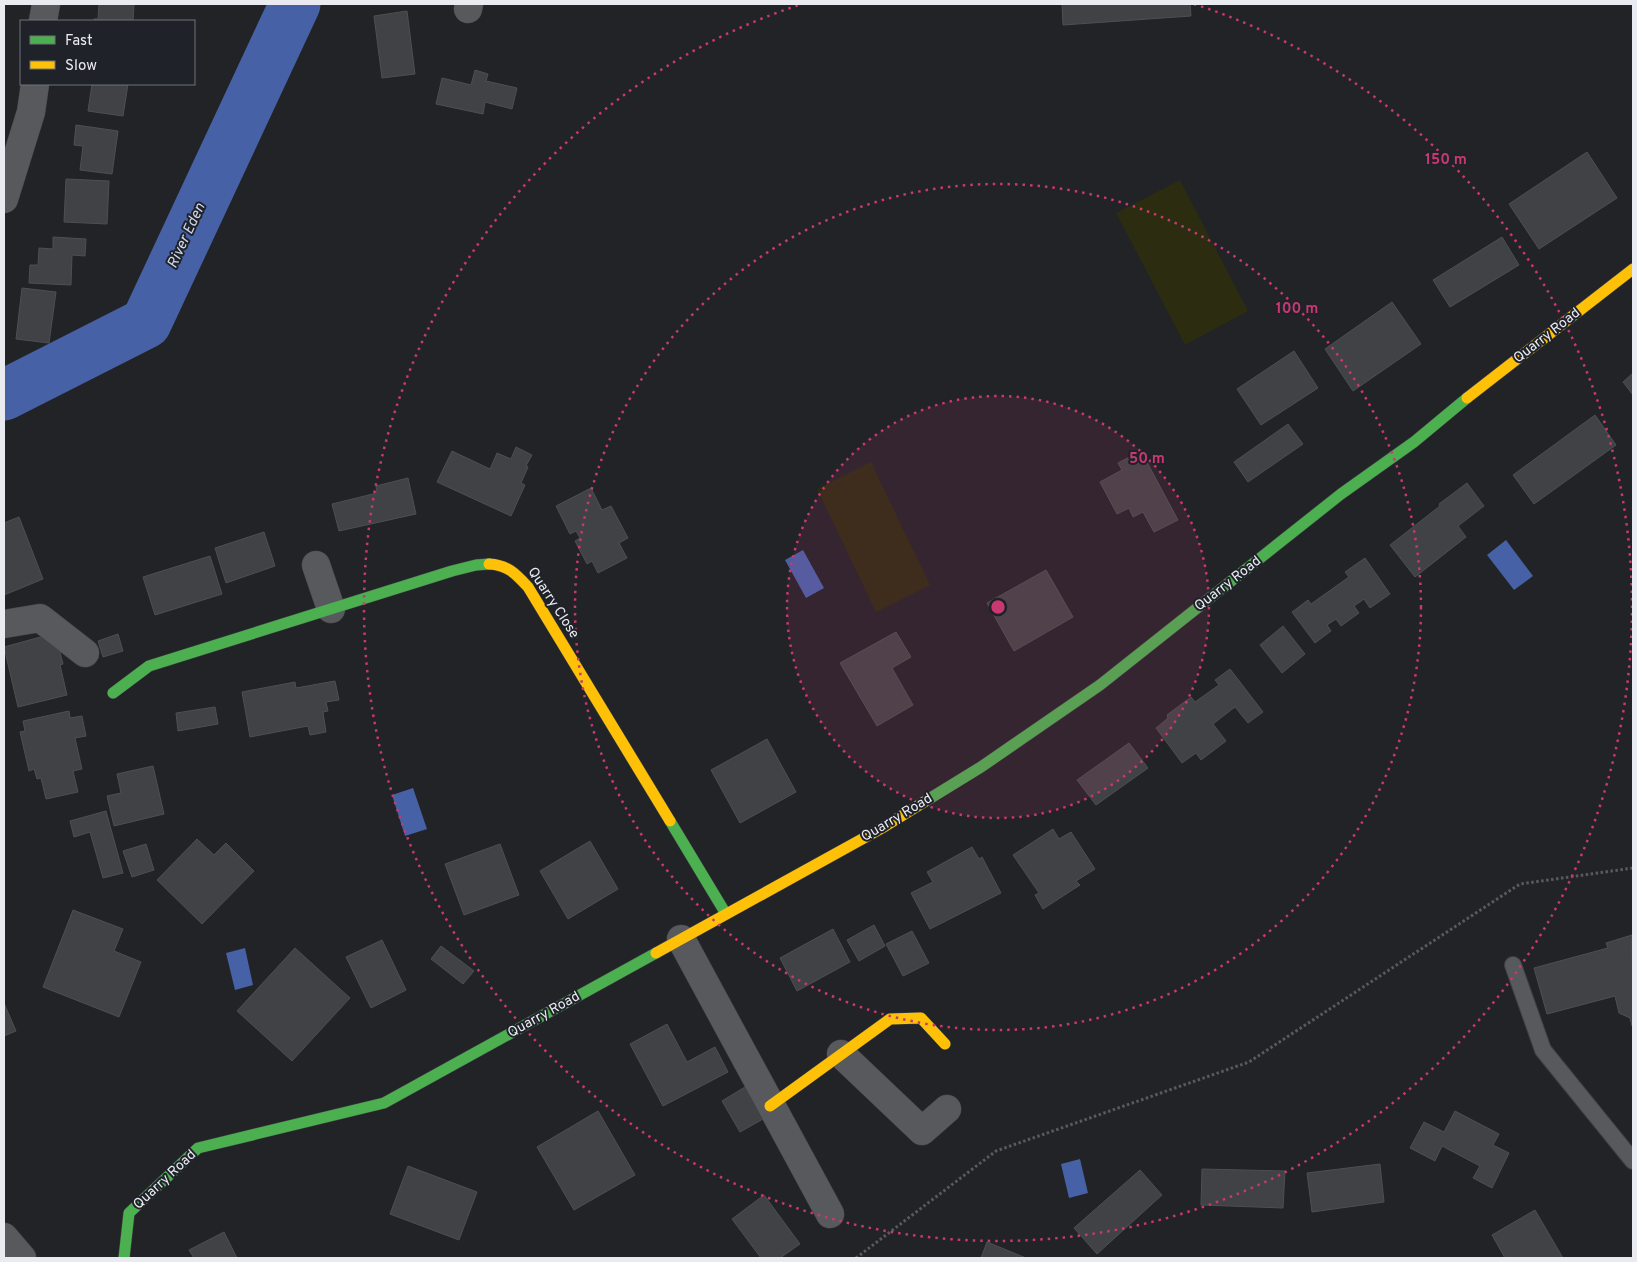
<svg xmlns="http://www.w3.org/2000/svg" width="1637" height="1262" viewBox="0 0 1637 1262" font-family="Overpass,sans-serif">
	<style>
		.green { fill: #2c2c10 }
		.water { fill: #4761a6 }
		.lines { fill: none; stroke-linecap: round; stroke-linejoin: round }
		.river { stroke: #4761a6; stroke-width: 51 }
		.building { fill: #404245; stroke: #4e4f52 }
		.lane-casing { stroke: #3f4144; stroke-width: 18 }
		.street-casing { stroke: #3f4144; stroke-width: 29 }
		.fast-casing { stroke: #3f4144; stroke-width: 12 }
		.slow-casing { stroke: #3f4144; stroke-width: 12 }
		.path { stroke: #595a5d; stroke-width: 3; stroke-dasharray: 2.5 2.5; stroke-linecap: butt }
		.lane { stroke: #58595d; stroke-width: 16 }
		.street { stroke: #58595d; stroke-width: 28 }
		.fast { stroke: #4caf50; stroke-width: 11 }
		.slow { stroke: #ffc107; stroke-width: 11 }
		.ring { fill: none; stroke: #c83871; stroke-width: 2.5; stroke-dasharray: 2.5 5 }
		.labels { text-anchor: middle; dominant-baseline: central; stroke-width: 4; stroke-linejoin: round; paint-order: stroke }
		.street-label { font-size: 14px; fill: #e9ebf0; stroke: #1f2229 }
		.water-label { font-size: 15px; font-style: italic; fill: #cfd8ee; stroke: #1f2229 }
		.centre { fill: #c83871; stroke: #1f2229; stroke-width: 2.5 }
		.ring-label { font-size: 15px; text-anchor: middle; font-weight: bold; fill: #c83871; stroke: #1f2229; stroke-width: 4; stroke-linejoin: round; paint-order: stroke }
	</style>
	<rect width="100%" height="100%" fill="#212327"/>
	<path class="green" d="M1180 180 1248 311 1185 345 1116 213Z
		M871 462 930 585 876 612 817 489Z"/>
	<path class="water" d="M1506 540 1533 576 1514 590 1487 555Z
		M803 550 824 588 806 598 785 560Z
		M413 788 427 829 405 836 392 795Z
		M245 948 253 985 235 990 226 953Z
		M1080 1159 1088 1193 1069 1198 1061 1164Z"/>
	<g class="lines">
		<path class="river" d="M4 395 146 323 295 4"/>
	</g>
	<path class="building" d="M99 4H134L133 21H94V19H98Z
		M1062 4H1190L1191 16 1063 25Z
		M407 11 415 74 382 78 374 16Z
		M475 70 488 74 486 81 517 88 512 109 485 102 483 114 436 104 442 78 471 85Z
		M92 84H128L123 116 88 111Z
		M76 125 118 131 112 174 80 170 83 146 74 145Z
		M1587 152 1617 198 1539 249 1509 204Z
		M66 179 109 181 107 224 64 222Z
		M53 237 86 239 85 256 72 255 71 285 29 283 30 265H38L39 248 53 249Z
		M1502 237 1519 265 1450 307 1433 280Z
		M22 288 56 292 49 343 16 339Z
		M1392 302 1421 344 1353 391 1325 349Z
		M1294 351 1318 388 1261 425 1237 389Z
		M1633 373V395L1623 382Z
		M1595 415 1616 445 1534 504 1513 475Z
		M1288 424 1303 444 1248 482 1234 462Z
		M516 447 532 455 526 466 528 467 521 483 525 485 511 516 437 482 452 451 490 469 497 453 511 459Z
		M1141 451 1178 520 1154 532 1143 512 1133 517 1129 508 1117 514 1100 482 1122 470 1118 463Z
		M408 478 416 514 339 531 332 504 377 493 376 486Z
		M1467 483 1484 506 1458 526 1466 537 1415 577 1390 545 1440 506 1439 504Z
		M591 488 602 510 611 506 628 538 619 543 627 558 598 573 592 561 587 564 575 541 580 538 576 531 570 534 556 506Z
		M19 517 43 579 4 595V523Z
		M264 532 275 566 226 583 215 548Z
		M210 556 222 594 155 615 143 577Z
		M1365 558 1390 594 1370 608 1364 599 1354 606 1359 613 1341 626 1336 619 1327 625 1331 631 1315 643 1292 612 1308 600 1311 604 1349 577 1345 572Z
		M1046 570 1073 617 1014 651 987 603Z
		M1283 626 1305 654 1282 673 1260 645Z
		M896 632 911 657 892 668 913 705 877 726 840 663Z
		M55 633 63 664 60 665 67 695 18 707 4 647Z
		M118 634 123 651 103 657 98 641Z
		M1230 669 1263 712 1248 723 1235 707 1213 724 1226 741 1201 760 1196 753 1182 763 1156 728 1168 718 1167 715 1191 697 1195 702 1219 685 1215 680Z
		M335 681 339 700 326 702 328 711 323 712 326 732 310 735 308 726 250 737 242 692 295 682 296 688Z
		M215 707 218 724 178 731 176 713Z
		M69 711 70 718 82 716 86 736 75 738 82 769 73 771 78 792 46 799 41 778 37 779 34 769 29 771 20 732 25 731 23 721Z
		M767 739 796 792 740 823 711 770Z
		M1129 743 1148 768 1096 805 1077 780Z
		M153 766 164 814 114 826 107 796 121 793 117 774Z
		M106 811 123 873 103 878 90 832 74 837 70 821Z
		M1053 829 1059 839 1071 832 1095 869 1076 881 1080 885 1043 909 1035 895 1039 893 1013 855Z
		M197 839 214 855 226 843 254 871 202 924 157 880Z
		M590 841 618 889 568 919 540 871Z
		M146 844 154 870 132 877 123 851Z
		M500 844 519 895 464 915 445 864Z
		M972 847 979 859 982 857 1001 893 930 929 911 893 933 882 927 872Z
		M73 910 123 929 114 951 141 962 119 1017 43 987Z
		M874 925 885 946 859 961 847 940Z
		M833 929 850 962 797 991 780 958Z
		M912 931 929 963 903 976 886 944Z
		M1632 935 1633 1025 1632 1026 1630 1018 1619 1013 1615 996 1547 1014 1534 968 1608 948 1606 943Z
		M382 940 406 990 371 1008 346 957Z
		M441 946 474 971 463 984 431 959Z
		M295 948 350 998 292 1061 237 1011Z
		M4 1003 16 1031 4 1036Z
		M667 1024 687 1062 715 1047 728 1072 663 1106 630 1044Z
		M745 1087 763 1119 740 1132 722 1101Z
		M598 1111 635 1175 574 1210 537 1147Z
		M1455 1111 1499 1134 1493 1145 1509 1153 1492 1188 1473 1178 1480 1166 1442 1146 1435 1161 1410 1148 1424 1122 1444 1132Z
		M1380 1164 1384 1202 1312 1212 1307 1173Z
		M408 1166 477 1192 459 1240 390 1214Z
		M1202 1169 1285 1171 1283 1208 1201 1205Z
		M1140 1170 1162 1195 1097 1254 1074 1228Z
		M764 1195 800 1244 780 1258H761L732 1219Z
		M1535 1210 1563 1258H1505L1492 1235Z
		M224 1232 237 1258H194L189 1250Z
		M987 1242 1026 1258H981Z"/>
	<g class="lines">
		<g class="lane-casing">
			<path id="lane" d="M1513 965 1543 1050 1633 1161"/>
		</g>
		<g class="street-casing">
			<path id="street" d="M468 9 469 4
				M43 21 46 4
				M4 199 31 112 35 84
				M316 565 331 609
				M4 624 40 618 85 653
				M681 939 830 1214
				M841 1054 922 1131 947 1109
				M4 1237 22 1258"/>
		</g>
		<g class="fast-casing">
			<path id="fast" d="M113 693 149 666 452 571 476 565 489 564
				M924 802 981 767 1100 685 1341 494 1414 442 1467 398
				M670 821 726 914
				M124 1258 129 1213 198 1148 384 1103 656 953"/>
		</g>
		<g class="slow-casing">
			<path id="slow" d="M1467 398 1633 269
				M489 564C508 565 516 574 528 587L670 821
				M656 953 882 828 924 802
				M770 1106 890 1019 921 1018 945 1044"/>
		</g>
		<path class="path" d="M856 1258 996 1151 1249 1062 1520 884 1633 868"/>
		<use href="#lane" class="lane"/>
		<use href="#street" class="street"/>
		<use href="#fast" class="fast"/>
		<use href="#slow" class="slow"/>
	</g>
	<circle cx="998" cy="607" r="211" fill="#c83871" fill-opacity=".12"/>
	<g class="ring">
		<circle cx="998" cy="607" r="211"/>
		<circle cx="998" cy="607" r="423"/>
		<path d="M1194 4A634 634 0 1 1 802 4"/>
	</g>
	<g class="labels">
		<g class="street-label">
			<text transform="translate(1547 336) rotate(-38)">Quarry Road</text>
			<text transform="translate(1228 584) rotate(-38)">Quarry Road</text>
			<text transform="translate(553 603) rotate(57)">Quarry Close</text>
			<text transform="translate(897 818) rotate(-31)">Quarry Road</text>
			<text transform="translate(544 1015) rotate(-29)">Quarry Road</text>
			<text transform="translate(165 1180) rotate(-43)">Quarry Road</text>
		</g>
		<g class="water-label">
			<text transform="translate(187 236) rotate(-65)">River Eden</text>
		</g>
	</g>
	<circle cx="998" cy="607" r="8" class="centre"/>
	<g class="ring-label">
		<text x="1446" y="164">150 m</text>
		<text x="1297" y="313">100 m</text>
		<text x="1147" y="463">50 m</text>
	</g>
	<rect width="1637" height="1262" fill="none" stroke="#e9ebf0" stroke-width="10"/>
	<rect x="20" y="20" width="175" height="65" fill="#1f2229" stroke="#707279"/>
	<rect x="30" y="36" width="25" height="8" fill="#4caf50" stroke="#707279"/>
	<text x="65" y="45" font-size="15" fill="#e9ebf0">Fast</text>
	<rect x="30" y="61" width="25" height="8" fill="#ffc107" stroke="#707279"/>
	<text x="65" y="70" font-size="15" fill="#e9ebf0">Slow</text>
</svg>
